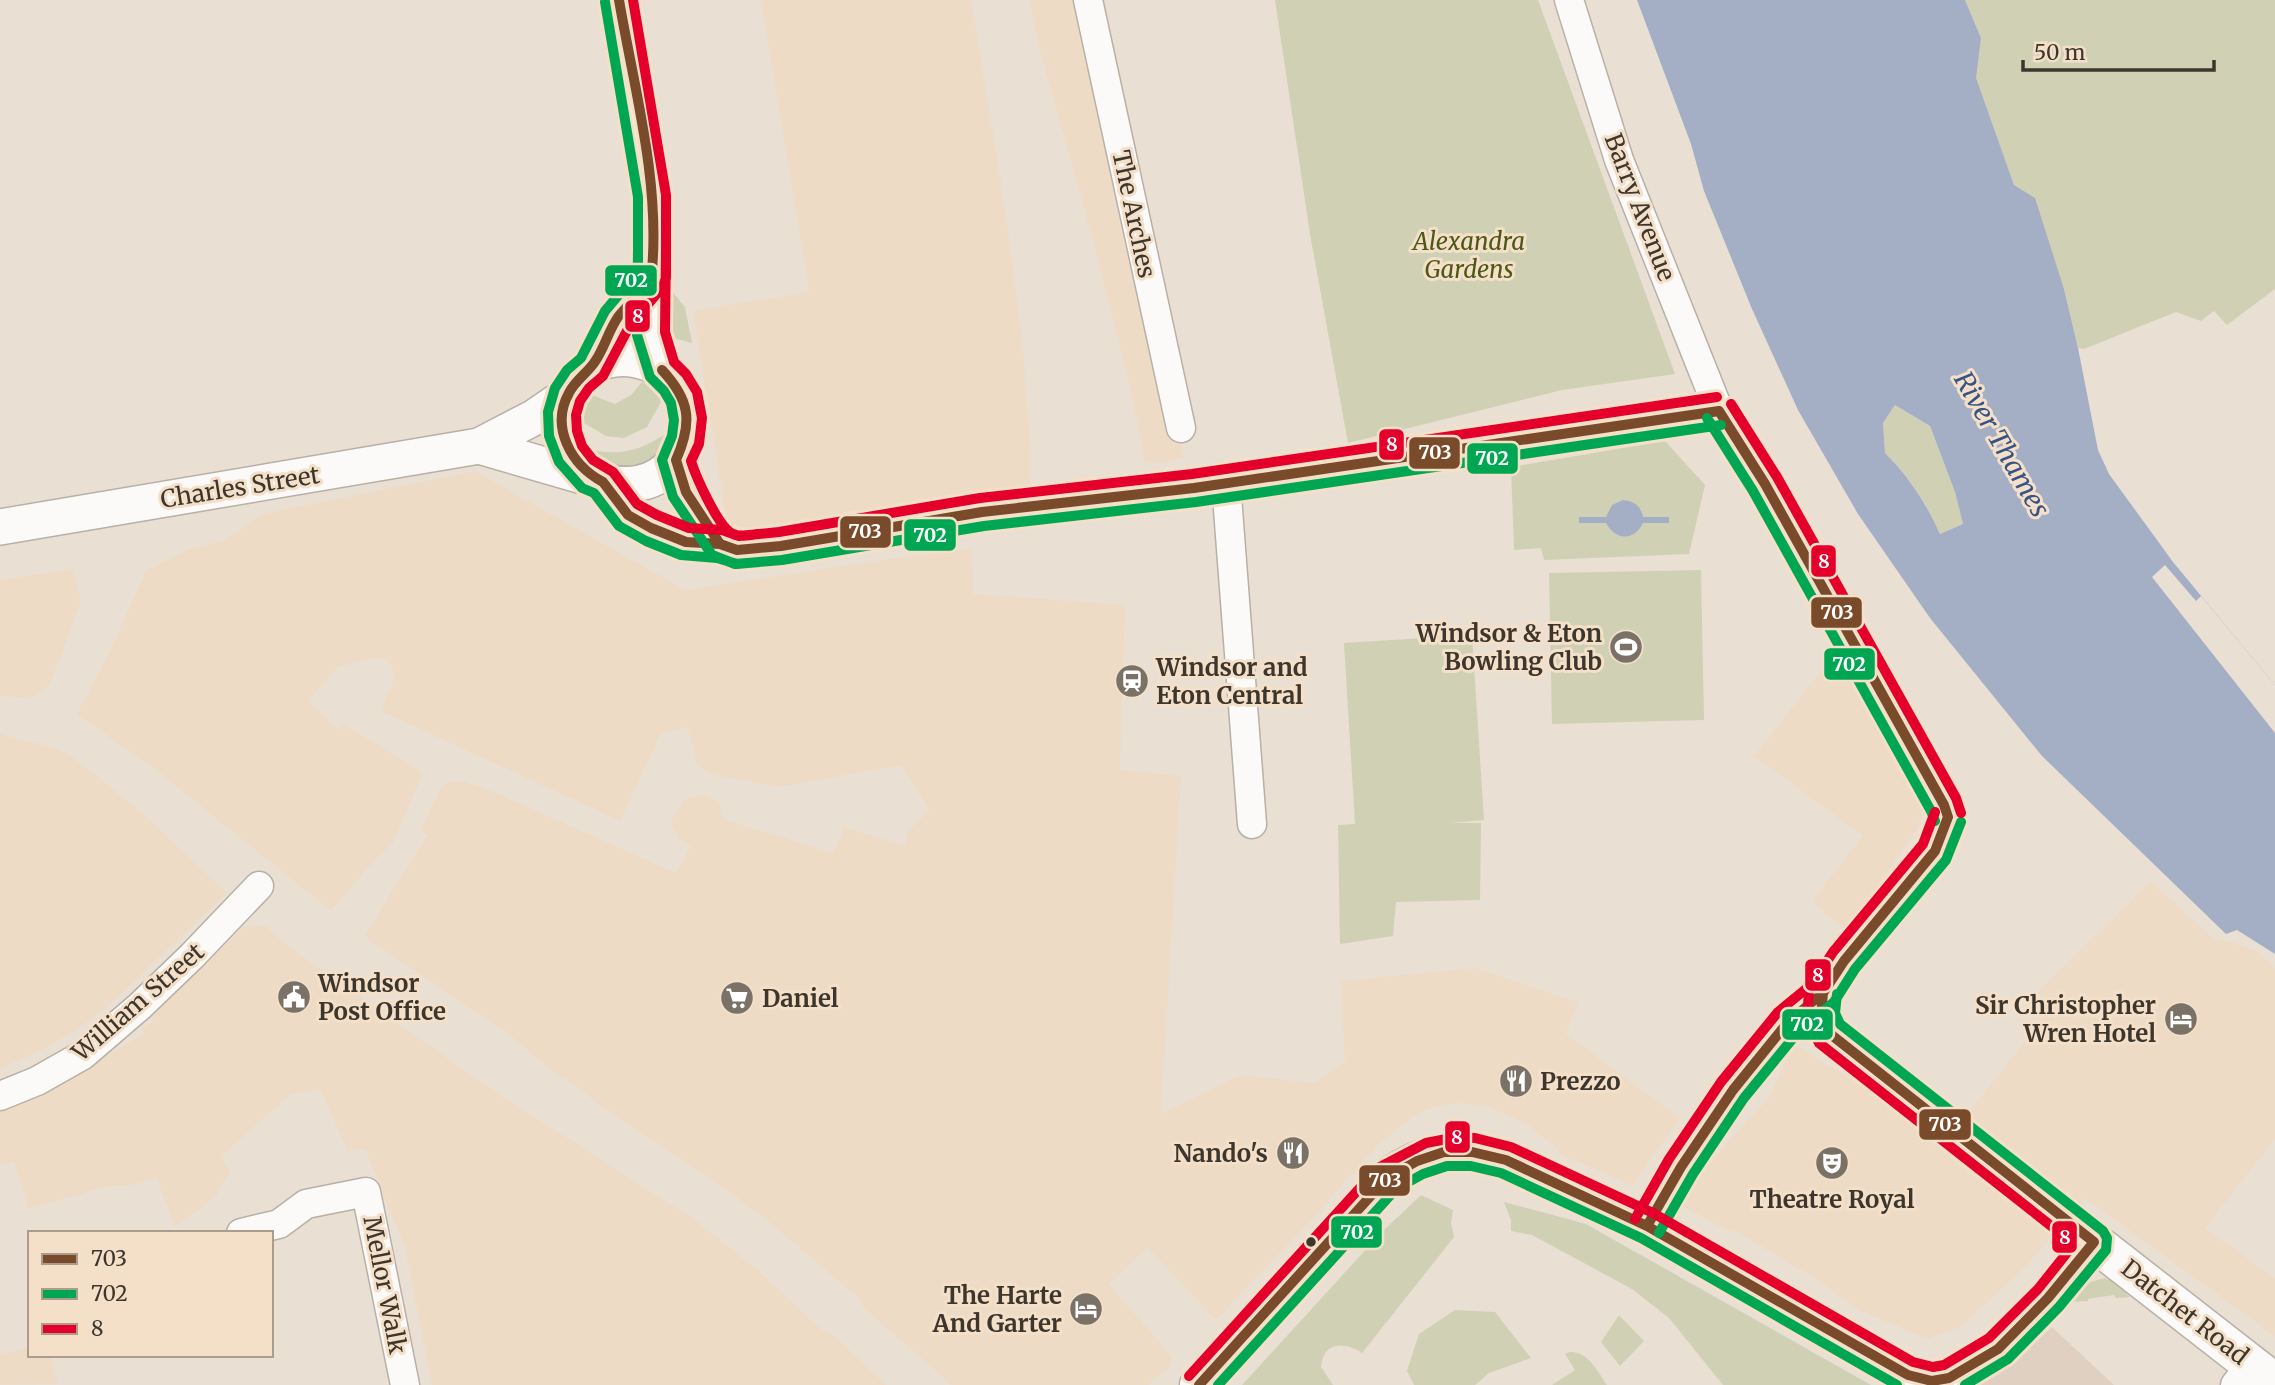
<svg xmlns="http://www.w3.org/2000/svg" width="2275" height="1385" viewBox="0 0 2275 1385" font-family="Merriweather,serif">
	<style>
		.built { fill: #eddbc6 }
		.education { fill: #e0d0c2 }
		.green { fill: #d0d0b5 }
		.water { fill: #a4afc5; fill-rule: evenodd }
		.pier { fill: #eadfd3 }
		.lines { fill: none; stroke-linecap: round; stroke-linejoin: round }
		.tertiary-tunnel { stroke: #c7bdb2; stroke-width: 35; stroke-dasharray: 35 18; stroke-linecap: butt }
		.minor-casing { stroke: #b8b0a6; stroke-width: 31 }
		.tertiary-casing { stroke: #b8b0a6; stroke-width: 38 }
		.secondary-casing { stroke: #b8b0a6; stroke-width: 41 }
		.minor { stroke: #fcfaf8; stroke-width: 28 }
		.tertiary { stroke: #fcfaf8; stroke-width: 35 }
		.secondary { stroke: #fcfaf8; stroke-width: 38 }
		.bus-1-casing { stroke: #f4e0c9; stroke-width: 16 }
		.bus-2-casing { stroke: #f4e0c9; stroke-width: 16 }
		.bus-3-casing { stroke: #f4e0c9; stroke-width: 16 }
		.bus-1 { stroke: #7a4b2a; stroke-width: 10 }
		.bus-2 { stroke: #00a651; stroke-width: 10 }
		.bus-3 { stroke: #e4002b; stroke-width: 10 }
		.bus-dot { fill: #3d362d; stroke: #f4e0c9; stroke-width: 2.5 }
		.labels { text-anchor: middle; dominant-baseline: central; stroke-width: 6; stroke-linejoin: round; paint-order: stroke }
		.street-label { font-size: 24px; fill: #3d362d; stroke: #f4e0c9 }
		.park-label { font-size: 24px; font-style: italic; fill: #4d5815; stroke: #f4e0c9 }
		.poi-label { font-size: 24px; font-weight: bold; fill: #3d362d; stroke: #f4e0c9; text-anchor: end }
		.water-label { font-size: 26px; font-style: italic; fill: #375284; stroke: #f4e0c9 }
		.line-badge { stroke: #f4e0c9; stroke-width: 2.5 }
		.badge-label { font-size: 19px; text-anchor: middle; font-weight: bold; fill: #fff }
	</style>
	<rect width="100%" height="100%" fill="#eadfd3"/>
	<path class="built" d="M761 0H971L1003 195 1022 336 1031 460 1030 484 1003 492 746 528 727 523 693 311 809 292Z
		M1029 0H1075L1184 457 1166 463 1145 462 1129 382 1086 214 1040 51Z
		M475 471 685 590 881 560 972 549 973 594 1125 605 1120 770 1181 776 1161 1114 1241 1075 1314 1083 1345 1062 1341 981 1476 968 1578 1002 1566 1034 1680 1118 1632 1186 1573 1159 1571 1161 1558 1152 1559 1150 1527 1124 1487 1106 1457 1103 1431 1108 1413 1116 1379 1144 1299 1233 1216 1320 1147 1247 1109 1284 1172 1357 1171 1365 1148 1385H952L864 1308 858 1297 758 1213 704 1174 607 1110 564 1077 562 1079 500 1027 452 996 367 938 365 934 428 835 420 830 442 786 450 781H465L501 795 676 873 691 846 678 839 671 821 683 800 702 794 720 803 723 819 834 853 844 827 905 846 908 831 929 810 901 765 779 787 709 774 697 763 688 727 661 734 620 821 381 711 395 676 388 659 373 658 338 667 308 701 338 730 343 724 419 770 421 777 393 843 371 864 331 911 160 773 77 714 111 649 146 571 191 548 226 540 263 514Z
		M73 569 81 602 50 685 32 698 0 696V580Z
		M1826 665 1843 667 1918 800 1922 811 1918 828 1846 931 1812 901 1863 836 1754 756Z
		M0 734 58 749 74 758 141 812 227 893 111 1003 82 1026 50 1046 0 1069Z
		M2151 881 2213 939 2232 942 2256 951 2275 968V1139L2205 1228 2275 1278V1336L2085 1198 2021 1271 1960 1327 1926 1339 1860 1310 1811 1276 1732 1229 1730 1232 1681 1205 1707 1166 1770 1096 1794 1043 1827 1065 1895 1100 1962 1147 1970 1111 2048 1013 2032 998Z
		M264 925 292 949 491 1089 695 1220 759 1271 802 1312 823 1331 825 1330 842 1343 886 1385H432L405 1247 365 1149 348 1151 320 1089 290 1095 221 1156 230 1170 217 1195 175 1227 156 1177 132 1185 108 1186 29 1209 14 1162 0 1164V1110L16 1106 143 1035 145 1030 143 1028 154 1022 151 1018 244 927Z
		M30 1348V1355H50L58 1384 0 1385V1354Z"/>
	<path class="education" d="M2052 1327 2114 1385H1967L2030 1347Z"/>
	<path class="green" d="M1275 0H1538L1675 374 1562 390 1348 443 1310 234Z
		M1965 0H2275V289L2227 325 2214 311 2201 321 2176 312 2084 349 2078 348 2064 289 2014 185 1975 78 1981 38Z
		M670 289 685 307 692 343 666 336Z
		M643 381 658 391 662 400 647 427 624 438 606 436 584 423 583 412 592 395 615 404 631 395Z
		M1895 405 1930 426 1955 492 1963 524 1940 534C1926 503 1909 477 1885 453L1883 423Z
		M667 433C659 473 625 475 594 458L592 450C624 456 640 450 667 433Z
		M1665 441 1705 485 1689 554 1544 560 1541 548 1514 550 1511 467Z
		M1701 570 1704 720 1552 724 1549 573Z
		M1472 635 1484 820 1450 823H1481L1480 900 1396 902 1393 936 1340 944 1338 825 1355 824 1344 643Z
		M1421 1195 1453 1210 1451 1223 1454 1237 1362 1353C1344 1341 1323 1342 1321 1367L1333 1385H1242L1381 1233Z
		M1504 1202 1586 1224 1871 1385H1723L1669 1318 1632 1289 1532 1235 1511 1231V1220Z
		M2105 1278 2114 1282 2130 1297 2116 1298 2114 1295 2088 1299V1301L2067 1302 2075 1286Z
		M1455 1310 1495 1312 1531 1358 1489 1373 1475 1385H1414L1407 1371 1419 1334Z
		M1619 1315 1644 1341 1620 1366 1601 1342Z
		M1570 1352C1588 1351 1598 1372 1607 1385H1552L1575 1370 1565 1354Z"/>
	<path class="water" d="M1637 0H1965L1981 38 1976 78 2014 185 2035 198 2064 289 2078 348 2098 450 2109 474 2173 562 2275 685V954L2237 930 2226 934 2042 756 1930 618 1858 514 1798 410 1752 309 1704 191 1691 144ZM1895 405 1930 426 1955 492 1963 524 1940 534C1926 503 1909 477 1885 453L1883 423Z
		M1623 500C1634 501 1641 506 1643 517H1669V523H1643C1634 541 1616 541 1606 523H1579V517H1606L1612 505Z"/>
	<path class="pier" d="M2165 565 2196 601 2201 596 2275 685V733L2152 577Z"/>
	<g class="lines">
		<path class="tertiary-tunnel" d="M982 512 1179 490"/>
		<g class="minor-casing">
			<path id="minor" d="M1088 0 1181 428
				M1569 0 1619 160 1719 411
				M1226 483 1252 824
				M0 1096 37 1081 83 1055 140 1006 192 956 259 886
				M1647 1226C1692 1147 1750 1049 1823 993
				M241 1233 279 1224 306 1204 366 1192 405 1385
				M2235 1385 2251 1364"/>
		</g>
		<g class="tertiary-casing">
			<path id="tertiary" d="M619 0 652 196 651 334 662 370
				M592 367 617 319 652 277
				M479 446 603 482C615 484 627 486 640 483 704 469 701 372 637 360 621 357 604 359 591 368 563 386 553 424 570 453 575 462 584 470 591 477
				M676 460 686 492 720 544
				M603 482 628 515 651 528 686 542 720 544 737 550 781 546 982 512
				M1179 490 1719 411 1765 484 1944 805 1948 817 1935 851 1844 961 1823 993 1821 1015 1829 1033 2094 1242
				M0 527 479 446 535 417 567 395"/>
		</g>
		<g class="secondary-casing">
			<path id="secondary" d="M1199 1385 1387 1178C1431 1150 1456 1144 1506 1160L1647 1226 1908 1375 1932 1381 1949 1378 1998 1349 2048 1298 2094 1242 2275 1383"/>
		</g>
		<use href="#minor" class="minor"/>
		<use href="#tertiary" class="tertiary"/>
		<use href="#secondary" class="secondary"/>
		<g class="bus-1-casing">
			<path id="bus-1" d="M662 370C690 400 693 422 676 460
				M1719 411 1765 484 1944 805 1948 817
				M676 460 686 492 720 544 737 550 759 548
				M603 482 628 515 651 528 686 542 720 544 737 550 781 546 982 512 1194 488 1719 411
				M603 482C571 465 550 427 569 393 575 380 589 372 596 360 605 346 609 330 618 317 629 302 650 290 652 270 660 180 634 88 619 0
				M1823 993 1821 1015 1829 1033 2094 1242
				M1647 1226 1681 1167 1733 1090 1788 1022 1823 993 1844 961 1935 851 1948 817
				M1199 1385 1387 1178 1417 1161 1444 1152H1472L1506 1160 1647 1226 1908 1375 1932 1381 1949 1378 1998 1349 2048 1298 2094 1242"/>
		</g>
		<g class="bus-2-casing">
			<path id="bus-2" d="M605 2 638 197V272L605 311 581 358 567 370 555 388 548 412 549 436 559 462 582 488 594 493 619 526 646 541 681 555 717 558 737 564 782 560 984 526 1196 502 1721 425
				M638 248 637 335 650 377 664 391 671 403 674 420 672 436 662 460 673 497 712 555 735 564 760 562
				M1707 418 1753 491 1931 811 1935 821
				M1837 994 1835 1013 1840 1024 2103 1231 2107 1238 2106 1250 2059 1307 2008 1359 1965 1385
				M1659 1233 1693 1174 1744 1098 1798 1032 1834 1002 1855 969 1946 860 1961 822
				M1218 1385 1396 1189 1423 1174 1447 1166H1471L1501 1173 1641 1238 1897 1385"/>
		</g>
		<g class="bus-3-casing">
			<path id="bus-3" d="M633 0 666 195V278L663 286 629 327 603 376 589 388 580 401 576 415 577 431 582 446 593 460 613 472 637 504 657 515 689 528 722 530 739 536 779 532 980 498 1192 474 1717 397
				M666 248 665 332 674 362 686 374 697 392 702 418 699 444 691 461C696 477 717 524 731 533 738 538 749 535 758 534
				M1731 404 1777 477 1956 798 1961 813
				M1635 1219 1669 1159 1721 1082 1778 1012 1812 984 1833 952 1923 844 1935 812
				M1189 1376 1378 1168 1426 1143 1457 1137 1475 1138 1511 1147 1653 1213 1913 1362 1933 1367 1944 1365 1989 1338 2038 1289 2074 1244 1819 1043 1807 1018 1809 992"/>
		</g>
		<use href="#bus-1" class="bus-1"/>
		<use href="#bus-2" class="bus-2"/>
		<use href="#bus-3" class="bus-3"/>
	</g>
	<defs>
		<g id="stadium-disc" transform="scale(1.75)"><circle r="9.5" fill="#7a7167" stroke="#f4e0c9"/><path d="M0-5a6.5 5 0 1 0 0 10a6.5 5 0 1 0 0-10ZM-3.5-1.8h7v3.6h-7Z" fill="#fff"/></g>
		<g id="station-disc" transform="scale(1.75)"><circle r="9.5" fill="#7a7167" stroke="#f4e0c9"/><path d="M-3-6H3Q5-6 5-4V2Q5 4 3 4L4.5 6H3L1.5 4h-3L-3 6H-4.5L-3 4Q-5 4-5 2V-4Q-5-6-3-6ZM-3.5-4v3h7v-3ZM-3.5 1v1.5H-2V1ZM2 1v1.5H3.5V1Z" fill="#fff"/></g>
		<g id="civic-disc" transform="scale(1.75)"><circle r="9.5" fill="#7a7167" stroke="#f4e0c9"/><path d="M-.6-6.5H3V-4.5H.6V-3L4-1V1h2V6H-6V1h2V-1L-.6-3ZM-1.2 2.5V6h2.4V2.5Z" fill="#fff"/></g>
		<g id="supermarket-disc" transform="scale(1.75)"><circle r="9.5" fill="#7a7167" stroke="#f4e0c9"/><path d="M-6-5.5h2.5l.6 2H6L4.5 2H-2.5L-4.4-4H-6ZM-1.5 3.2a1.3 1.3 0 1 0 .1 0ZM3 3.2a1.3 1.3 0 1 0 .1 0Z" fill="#fff"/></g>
		<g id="hotel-disc" transform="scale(1.75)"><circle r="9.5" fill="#7a7167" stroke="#f4e0c9"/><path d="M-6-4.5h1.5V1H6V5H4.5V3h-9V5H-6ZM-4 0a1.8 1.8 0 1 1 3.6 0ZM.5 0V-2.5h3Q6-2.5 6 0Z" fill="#fff"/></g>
		<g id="restaurant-disc" transform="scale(1.75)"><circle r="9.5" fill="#7a7167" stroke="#f4e0c9"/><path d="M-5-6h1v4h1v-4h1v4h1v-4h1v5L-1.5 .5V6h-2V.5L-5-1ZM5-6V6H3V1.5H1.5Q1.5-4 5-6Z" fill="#fff"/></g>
		<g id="theatre-disc" transform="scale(1.75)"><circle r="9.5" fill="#7a7167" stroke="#f4e0c9"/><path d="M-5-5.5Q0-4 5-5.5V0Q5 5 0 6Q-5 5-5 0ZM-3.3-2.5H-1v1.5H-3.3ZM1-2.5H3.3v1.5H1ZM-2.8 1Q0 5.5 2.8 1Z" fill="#fff"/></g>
	</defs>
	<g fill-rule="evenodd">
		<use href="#stadium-disc" x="1626" y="647"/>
		<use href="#station-disc" x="1132" y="681"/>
		<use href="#civic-disc" x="294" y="997"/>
		<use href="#supermarket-disc" x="737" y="998"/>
		<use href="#hotel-disc" x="2181" y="1019"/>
		<use href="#restaurant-disc" x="1516" y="1081"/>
		<use href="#restaurant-disc" x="1293" y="1153"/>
		<use href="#theatre-disc" x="1832" y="1163"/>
		<use href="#hotel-disc" x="1086" y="1309"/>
	</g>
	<circle class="bus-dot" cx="1311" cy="1242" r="6"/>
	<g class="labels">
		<g class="street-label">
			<text transform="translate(1640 207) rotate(69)">Barry Avenue</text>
			<text transform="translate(1134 214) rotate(78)">The Arches</text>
			<text transform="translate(240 487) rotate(-9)">Charles Street</text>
			<text transform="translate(138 1002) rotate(-41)">William Street</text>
			<text transform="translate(385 1285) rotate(79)">Mellor Walk</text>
			<text transform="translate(2185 1312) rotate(38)">Datchet Road</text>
		</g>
		<g class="park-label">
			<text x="1469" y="241">Alexandra<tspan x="1469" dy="28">Gardens</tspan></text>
		</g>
		<g class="poi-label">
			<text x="1602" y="633">Windsor &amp; Eton<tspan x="1602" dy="28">Bowling Club</tspan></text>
			<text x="1156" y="667" text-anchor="start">Windsor and<tspan x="1156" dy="28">Eton Central</tspan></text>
			<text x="318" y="983" text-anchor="start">Windsor<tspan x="318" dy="28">Post Office</tspan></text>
			<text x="762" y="998" text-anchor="start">Daniel</text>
			<text x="2156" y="1005">Sir Christopher<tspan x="2156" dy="28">Wren Hotel</tspan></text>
			<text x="1540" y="1081" text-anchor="start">Prezzo</text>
			<text x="1268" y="1153">Nando's</text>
			<text x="1832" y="1199" text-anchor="middle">Theatre Royal</text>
			<text x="1062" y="1295">The Harte<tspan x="1062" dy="28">And Garter</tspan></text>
		</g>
		<g class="water-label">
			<text transform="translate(2002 444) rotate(60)">River Thames</text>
		</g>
	</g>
	<g class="line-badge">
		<rect x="604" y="264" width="54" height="33" rx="7" fill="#00a651"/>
		<rect x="624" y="299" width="27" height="34" rx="7" fill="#e4002b"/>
		<rect x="1378" y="428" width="27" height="33" rx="7" fill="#e4002b"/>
		<rect x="1408" y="436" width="53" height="34" rx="7" fill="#7a4b2a"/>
		<rect x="1466" y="442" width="53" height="33" rx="7" fill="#00a651"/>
		<rect x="839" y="515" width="53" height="34" rx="7" fill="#7a4b2a"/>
		<rect x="903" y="518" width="54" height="34" rx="7" fill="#00a651"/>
		<rect x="1810" y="544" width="27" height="34" rx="7" fill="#e4002b"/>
		<rect x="1810" y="596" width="53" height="33" rx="7" fill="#7a4b2a"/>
		<rect x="1823" y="647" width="53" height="34" rx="7" fill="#00a651"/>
		<rect x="1804" y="958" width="28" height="34" rx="7" fill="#e4002b"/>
		<rect x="1781" y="1008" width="53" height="33" rx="7" fill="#00a651"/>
		<rect x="1918" y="1108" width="54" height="33" rx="7" fill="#7a4b2a"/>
		<rect x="1444" y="1120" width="27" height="34" rx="7" fill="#e4002b"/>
		<rect x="1358" y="1164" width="53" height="33" rx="7" fill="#7a4b2a"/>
		<rect x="1330" y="1215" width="53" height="34" rx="7" fill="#00a651"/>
		<rect x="2051" y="1220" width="27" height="34" rx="7" fill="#e4002b"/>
	</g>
	<g class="badge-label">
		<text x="631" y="287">702</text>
		<text x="638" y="323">8</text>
		<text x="1392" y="451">8</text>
		<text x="1435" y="459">703</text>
		<text x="1492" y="465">702</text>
		<text x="865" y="538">703</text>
		<text x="930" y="542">702</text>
		<text x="1824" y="568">8</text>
		<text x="1837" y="619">703</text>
		<text x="1849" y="671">702</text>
		<text x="1818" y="982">8</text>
		<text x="1807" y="1031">702</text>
		<text x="1945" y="1131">703</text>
		<text x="1457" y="1144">8</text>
		<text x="1385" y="1187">703</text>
		<text x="1357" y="1239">702</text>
		<text x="2065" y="1244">8</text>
	</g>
	<rect x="28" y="1231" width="245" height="126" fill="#f4e0c9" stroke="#ab9c8b" stroke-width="2"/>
	<rect x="42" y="1254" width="35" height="10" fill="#7a4b2a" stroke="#ab9c8b" stroke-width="2"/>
	<text x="91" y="1266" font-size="21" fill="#3d362d">703</text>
	<rect x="42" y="1289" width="35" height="10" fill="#00a651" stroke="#ab9c8b" stroke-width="2"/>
	<text x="91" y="1301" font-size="21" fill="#3d362d">702</text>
	<rect x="42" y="1324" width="35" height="10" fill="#e4002b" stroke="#ab9c8b" stroke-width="2"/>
	<text x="91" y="1336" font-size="21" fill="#3d362d">8</text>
	<path d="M2023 60v10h191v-10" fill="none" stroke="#3d362d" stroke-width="3.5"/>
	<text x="2034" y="60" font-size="21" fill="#3d362d" stroke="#f4e0c9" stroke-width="5" paint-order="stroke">50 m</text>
</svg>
